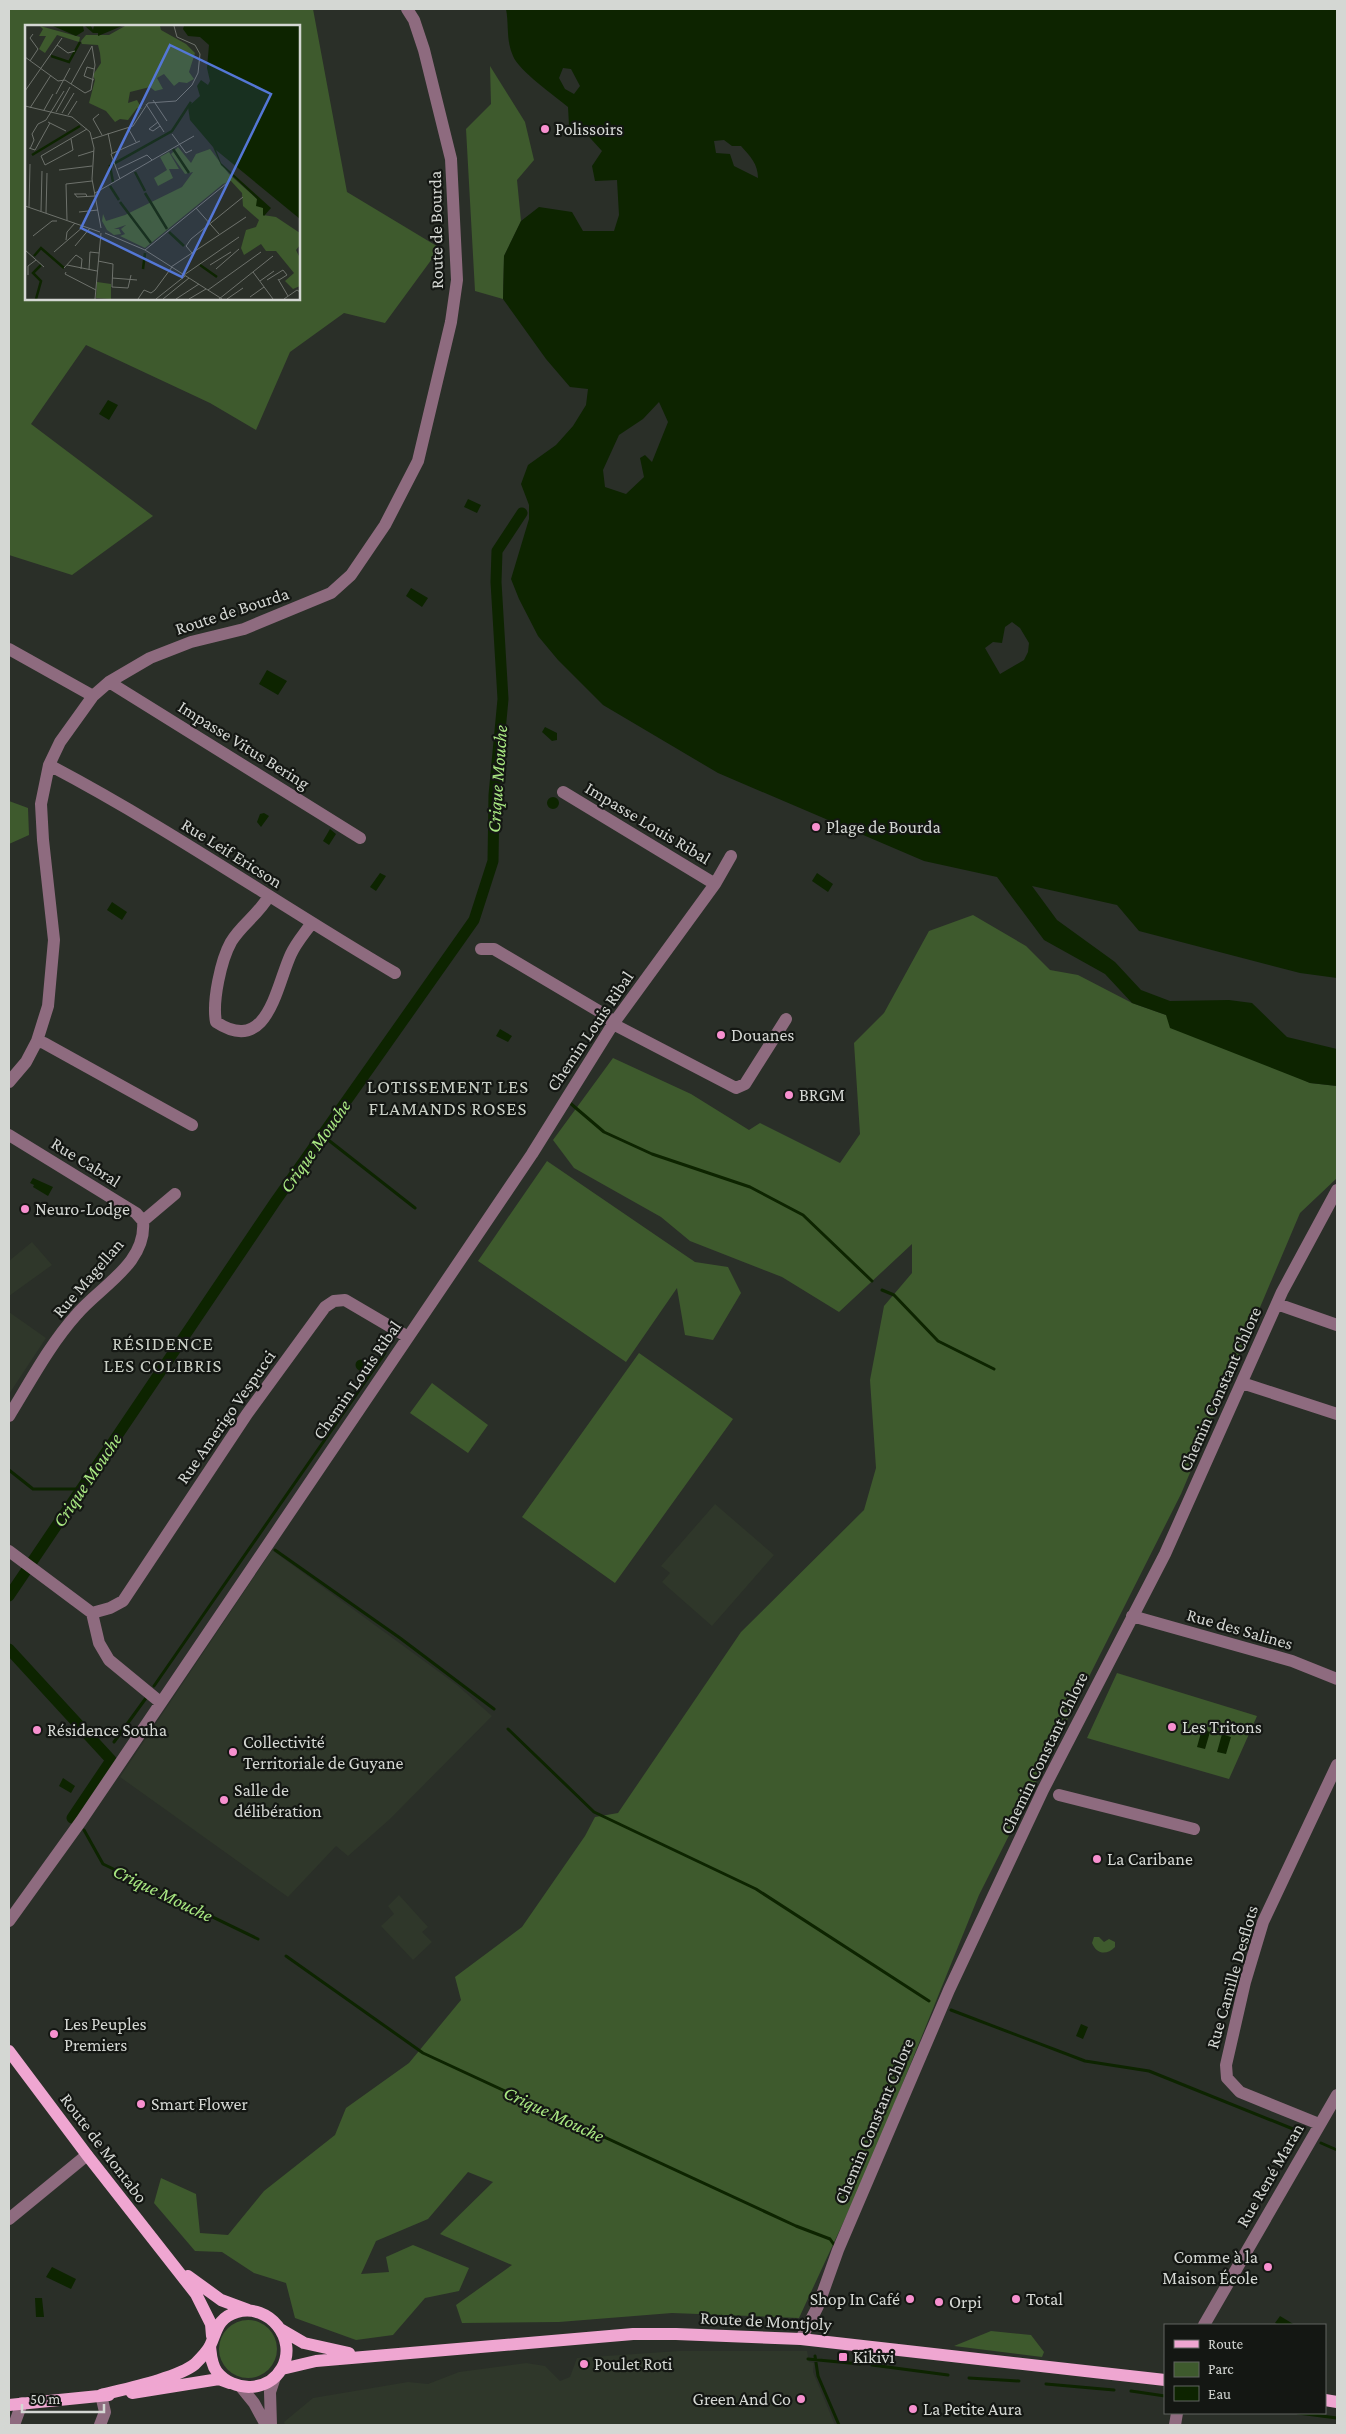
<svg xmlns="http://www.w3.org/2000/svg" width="1346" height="2434" viewBox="0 0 1346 2434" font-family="'Crimson Pro',serif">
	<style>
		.built { fill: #2f372a }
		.green { fill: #3e5a2d; fill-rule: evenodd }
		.water { fill: #0d2400; fill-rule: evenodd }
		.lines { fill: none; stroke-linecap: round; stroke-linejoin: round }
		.stream { stroke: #0d2400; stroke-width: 3 }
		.canal { stroke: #0d2400; stroke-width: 11 }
		.minor { stroke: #8e6b7f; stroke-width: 12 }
		.major { stroke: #efa6d1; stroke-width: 12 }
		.poi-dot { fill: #f790cf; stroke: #141713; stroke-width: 2 }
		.labels { text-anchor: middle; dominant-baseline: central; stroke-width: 4.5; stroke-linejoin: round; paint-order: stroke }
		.poi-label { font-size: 18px; fill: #d4d7d3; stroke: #141713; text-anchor: start }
		.street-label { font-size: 18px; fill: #d4d7d3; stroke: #141713 }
		.water-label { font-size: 19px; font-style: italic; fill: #a9e882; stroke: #141713 }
		.neighbourhood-label { font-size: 19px; letter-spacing: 1px; fill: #cad0c7; stroke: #141713 }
		.inset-river { fill: none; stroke: #0d2400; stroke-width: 2.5 }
		.inset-road { fill: none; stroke: #6e726c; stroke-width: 1 }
		.view { fill: #5477d6; fill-opacity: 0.15; stroke: #5477d6; stroke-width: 2.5 }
		.inset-edge { fill: none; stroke: #d4d7d3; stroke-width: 2.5 }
	</style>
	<rect width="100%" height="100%" fill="#2a2f28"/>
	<path class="built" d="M32 1242 52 1265 9 1296V1261Z
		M9 1312 46 1338 9 1394Z
		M715 1504 774 1555 712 1626 662 1582 670 1573 661 1566Z
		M272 1550 457 1685 492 1716 390 1819 348 1856 336 1846 288 1897 120 1777Z
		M399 1895 428 1927 422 1932 432 1942 413 1960 381 1926 394 1914 388 1906Z
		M679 2351H807L809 2362 814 2363 813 2372 835 2425H285L284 2422 313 2398 408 2382 428 2384 459 2372 526 2363 545 2366 560 2381 570 2377 577 2358Z"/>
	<path class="green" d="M9 9H313L347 192 440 248 385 323 344 313 290 352 256 430 210 403 86 345 31 424 153 516 72 575 9 555ZM26 26H299V299H26Z
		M490 66 525 122 534 160 517 180 521 221 504 256 503 299 475 291 466 129 491 104Z
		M9 801 28 808 29 835 9 844Z
		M973 915 1026 946 1050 970 1078 975 1132 1003 1166 1015 1310 1083 1337 1086V1178L1300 1213 1181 1494 979 1895 868 2169 799 2318 672 2313 559 2322 462 2323 456 2305 512 2265 440 2234 493 2182 468 2172 428 2219 376 2241 361 2274 389 2272 386 2257 413 2245 469 2268 459 2291 425 2298 393 2335 356 2340 295 2318 286 2283 254 2273 222 2252 195 2251 154 2203 161 2178 196 2194 200 2233 228 2235 264 2191 335 2135 346 2108 409 2063 461 2000 455 1977 522 1927 585 1836 595 1817 618 1813 741 1632 864 1510 876 1468 870 1380 884 1306 912 1273V1244L839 1312 782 1277 690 1241 661 1217 574 1168 553 1140 613 1058 691 1094 749 1130 760 1123 840 1163 860 1134 854 1043 884 1013 929 931Z
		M547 1161 695 1262 728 1267 741 1293 713 1340 685 1335 677 1288 626 1362 478 1261Z
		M639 1353 733 1419 615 1583 522 1517Z
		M432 1383 488 1425 468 1453 410 1413Z
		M1117 1673 1257 1716 1229 1779 1087 1738Z
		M1094 1937H1099L1104 1942 1109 1939 1115 1942V1947C1107 1955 1097 1955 1092 1943Z
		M219 2349a29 29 0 1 1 58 0a29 29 0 1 1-58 0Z
		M991 2331 1031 2335 1044 2352 1042 2357 954 2346Z"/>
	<path class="water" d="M506 9H1337V978L1300 973 1139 931 1117 905 1032 886 1057 920 1115 962 1141 990 1170 1001 1229 1000 1252 1003 1287 1037 1337 1049V1086L1310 1083 1170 1028 1166 1015 1132 1003 1105 974 1044 940 997 877 924 861 718 773 603 705 558 660 538 636 519 599 511 579 529 519V505L521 484 528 465 556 445 573 426 586 405 588 389 570 387 546 359 503 299 504 256 521 221 539 207 572 212 583 231H614L619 215 617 180 595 181 592 166 602 151 581 128 569 125 568 107C555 96 519 71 513 56 506 41 509 24 506 9ZM563 68 571 69 580 86 574 94 565 89 559 78ZM724 140 732 146H741C750 156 758 164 758 178L734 166 730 154 716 153 714 141ZM659 402 668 422 652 462 645 455 640 458 644 477 626 494 605 487 603 470 619 435 643 419ZM1012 622 1020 628 1029 643 1028 652 1024 660 1000 674 985 648 993 642 1002 643 1005 627Z
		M108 400 118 405 109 420 99 414Z
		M468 499 481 505 477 513 464 507Z
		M411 588 428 598 422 607 406 596Z
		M267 670 287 681 278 695 259 684Z
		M545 727 557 733V740L552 741 542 732Z
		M547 803a6 6 0 1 1 12 0a6 6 0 1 1-12 0Z
		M264 813 269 816 261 827 257 822 260 814Z
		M330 829 336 834 329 845 323 841Z
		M380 873 386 876 376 891 370 887Z
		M817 873 833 884 828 892 812 881Z
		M112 902 127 912 122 920 107 910Z
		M500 1029 512 1036 508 1042 496 1036Z
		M33 1178 53 1187 48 1196 33 1187 34 1185 30 1183Z
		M355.5 1365a5.5 5.5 0 1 1 11 0a5.5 5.5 0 1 1-11 0Z
		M1202 1729 1210 1732 1205 1749 1197 1747Z
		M1222 1734 1231 1737 1226 1754 1217 1752Z
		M63 1778 75 1786 71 1793 59 1786Z
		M1081 2024 1088 2027 1083 2039 1076 2036Z
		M52 2267 76 2279 71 2289 46 2277Z
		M35 2298H42L44 2317H36Z
		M1280 2316 1295 2325H1279L1275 2323Z"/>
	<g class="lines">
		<path class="stream" d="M570 1103 604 1132 652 1154 750 1187 803 1215 872 1281
			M322 1135 415 1208
			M882 1290 894 1295 938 1341 994 1369
			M9 1470 33 1489H82
			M275 1550 400 1638 494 1709
			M154 1686 385 1353
			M508 1729 594 1812 756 1889 929 2001
			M114 1742 146 1698
			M84 1830 103 1864 258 1939
			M286 1956 423 2053 796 2226 830 2239 835 2246
			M951 2010 1085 2061 1149 2071 1298 2131
			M1321 2143 1337 2150
			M815 2356 818 2376 839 2425
			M808 2359 860 2364
			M872 2365 948 2375
			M969 2378 1019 2381
			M1046 2384 1114 2390
			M1131 2391 1165 2396
			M1298 2413 1337 2418"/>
		<path class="canal" d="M9 1596 275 1202 474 920 493 861 494 795 503 699 496 582 497 551 522 513
			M9 1649 111 1760 72 1818"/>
		<path class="minor" d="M9 649 93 696
			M109 682 360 838
			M49 765C169 828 279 905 395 973
			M563 792 715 884
			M269 896C258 915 241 925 231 942 221 960 212 1001 216 1022 268 1056 276 986 291 954 296 943 304 934 311 924
			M481 949H494L607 1016 613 1024 736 1088 745 1084 786 1019
			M37 1041 44 1043 192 1125
			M9 1082 26 1062 37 1041 48 1006 54 940 43 840 41 804 49 765 60 742 93 696 109 682 150 658 191 642 244 629 331 593 351 575 385 525 418 461 451 322 457 280 451 159 424 50 414 20 407 9
			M9 1135 136 1213 143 1221
			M1277 1304 1337 1325
			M1242 1383 1337 1414
			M9 1416C30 1382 50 1344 77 1314 101 1286 147 1263 143 1221L175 1194
			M9 1551 92 1613 99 1643 109 1660 160 1702
			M92 1613 110 1608 123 1601 247 1414 325 1307 334 1301 345 1300 408 1337
			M1132 1616 1292 1661 1337 1679
			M1059 1795 1194 1829
			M9 1921 81 1821 532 1154 613 1024 715 884 731 856
			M1319 2124 1240 2092 1227 2078 1226 2065 1245 1982 1263 1922 1337 1765
			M9 2219 87 2155
			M1204 2325 1337 2095
			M801 2339 818 2306 838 2250 949 1990 1043 1790 1165 1554 1282 1292 1337 1190
			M241 2387 254 2403 266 2425
			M14 2425 22 2403
			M100 2425 105 2412 101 2395
			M271 2425 270 2392 275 2377
			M1175 2425 1177 2413"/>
		<path class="major" d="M9 2051 87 2155 196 2294 211 2324 212 2336
			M188 2276 221 2300 248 2310
			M280 2329 304 2343 349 2353
			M282 2369 316 2361 633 2334H676L801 2339 1165 2380
			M132 2393 219 2379 230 2383
			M101 2395C125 2389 178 2378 195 2364 200 2359 207 2352 210 2346 217 2331 217 2318 237 2312 269 2303 298 2339 282 2368 268 2393 233 2392 217 2372 211 2364 211 2355 210 2346
			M1325 2400 1337 2402
			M9 2405 109 2395"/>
	</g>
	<g class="poi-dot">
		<circle cx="545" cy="129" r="5"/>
		<circle cx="816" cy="827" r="5"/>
		<circle cx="721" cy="1035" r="5"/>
		<circle cx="789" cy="1095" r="5"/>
		<circle cx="25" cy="1209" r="5"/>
		<circle cx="1172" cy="1727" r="5"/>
		<circle cx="37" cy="1730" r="5"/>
		<circle cx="233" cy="1752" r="5"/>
		<circle cx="224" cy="1800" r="5"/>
		<circle cx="1097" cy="1859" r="5"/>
		<circle cx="54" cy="2034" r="5"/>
		<circle cx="141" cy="2104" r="5"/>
		<circle cx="1268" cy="2267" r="5"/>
		<circle cx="910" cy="2299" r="5"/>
		<circle cx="1016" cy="2299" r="5"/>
		<circle cx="939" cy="2302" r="5"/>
		<rect x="838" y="2352" width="10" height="10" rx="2.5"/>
		<circle cx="584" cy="2364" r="5"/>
		<circle cx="801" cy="2399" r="5"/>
		<circle cx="913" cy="2409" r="5"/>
	</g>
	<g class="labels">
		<g class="poi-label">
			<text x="555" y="129">Polissoirs</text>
			<text x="826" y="827">Plage de Bourda</text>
			<text x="731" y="1035">Douanes</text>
			<text x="799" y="1095">BRGM</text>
			<text x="35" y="1209">Neuro-Lodge</text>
			<text x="1182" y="1727">Les Tritons</text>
			<text x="47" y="1730">Résidence Souha</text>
			<text x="243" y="1742">Collectivité<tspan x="243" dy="21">Territoriale de Guyane</tspan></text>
			<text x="234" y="1790">Salle de<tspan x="234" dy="21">délibération</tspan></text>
			<text x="1107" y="1859">La Caribane</text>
			<text x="64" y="2024">Les Peuples<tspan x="64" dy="21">Premiers</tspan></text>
			<text x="151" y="2104">Smart Flower</text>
			<text x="1258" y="2257" text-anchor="end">Comme à la<tspan x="1258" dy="21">Maison École</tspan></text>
			<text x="900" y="2299" text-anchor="end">Shop In Café</text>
			<text x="1026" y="2299">Total</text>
			<text x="949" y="2302">Orpi</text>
			<text x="853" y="2357">Kikivi</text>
			<text x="594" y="2364">Poulet Roti</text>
			<text x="791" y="2399" text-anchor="end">Green And Co</text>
			<text x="923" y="2409">La Petite Aura</text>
		</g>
		<g class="street-label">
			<text transform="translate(436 230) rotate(-91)">Route de Bourda</text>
			<text transform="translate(232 611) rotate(-18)">Route de Bourda</text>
			<text transform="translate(244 745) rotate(32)">Impasse Vitus Bering</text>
			<text transform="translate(648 823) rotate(31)">Impasse Louis Ribal</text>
			<text transform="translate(232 853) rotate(32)">Rue Leif Ericson</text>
			<text transform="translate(590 1031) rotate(-56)">Chemin Louis Ribal</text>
			<text transform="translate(86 1162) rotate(32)">Rue Cabral</text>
			<text transform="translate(88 1278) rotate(-49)">Rue Magellan</text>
			<text transform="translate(357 1380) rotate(-55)">Chemin Louis Ribal</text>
			<text transform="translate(1220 1389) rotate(-66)">Chemin Constant Chlore</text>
			<text transform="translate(226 1417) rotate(-55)">Rue Amerigo Vespucci</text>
			<text transform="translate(1240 1629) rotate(16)">Rue des Salines</text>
			<text transform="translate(1044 1753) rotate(-64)">Chemin Constant Chlore</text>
			<text transform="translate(1232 1977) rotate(-74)">Rue Camille Desflots</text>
			<text transform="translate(874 2121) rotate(-67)">Chemin Constant Chlore</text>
			<text transform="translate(104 2148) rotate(53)">Route de Montabo</text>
			<text transform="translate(1270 2175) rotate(-60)">Rue René Maran</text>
			<text transform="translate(766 2321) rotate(3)">Route de Montjoly</text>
		</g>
		<g class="water-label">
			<text transform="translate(497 779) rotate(-86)">Crique Mouche</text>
			<text transform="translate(315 1146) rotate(-55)">Crique Mouche</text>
			<text transform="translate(87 1480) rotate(-56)">Crique Mouche</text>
			<text transform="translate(163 1893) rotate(26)">Crique Mouche</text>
			<text transform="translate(554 2114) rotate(25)">Crique Mouche</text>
		</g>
		<g class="neighbourhood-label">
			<text x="448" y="1086">LOTISSEMENT LES<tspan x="448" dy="22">FLAMANDS ROSES</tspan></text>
			<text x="163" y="1343">RÉSIDENCE<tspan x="163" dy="22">LES COLIBRIS</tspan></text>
		</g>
	</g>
	<g transform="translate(25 25)">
		<rect width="275" height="275" fill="#2a2f28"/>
		<path d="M15 1 55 12 54 17 32 10 20 28 14 24 21 11H14L18 4ZM100 1H135L136 5 161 19 170 28 164 47 169 54 162 58 154 57 149 61 139 49 132 53 138 64 130 66 125 62 105 67 103 78 112 75 117 84 112 83 103 95 95 94 90 97 81 86 64 78 70 55 68 50 76 38 75 28 73 20 57 19 56 16 61 10H84ZM153 122 166 138 171 129 185 124 204 149 232 174 238 183V190L251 192 275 208V220L271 225 275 233V261L268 264 260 256 269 248 251 226H241L236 219 219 230 216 223 221 205 231 202 234 195 218 181 217 168 206 156 198 159 120 223 95 211 100 209 96 204 101 200 89 204H94L96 209 89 210 82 205 77 196 78 189 81 196 100 190 157 162 168 147 160 149 146 129ZM144 127 154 144H144L148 153 133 161 129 153 142 145 135 132ZM72 257 86 259V274L71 273Z" fill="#3e5a2d"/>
		<path d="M28 1H58L59 6 51 11ZM60 1H66L68 5 69 1H97L73 11V8H68ZM159 1H275V194L191 125 196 138 246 183 239 191 238 190V183L231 181 232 174 196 140 188 122 165 95 163 82 175 71 172 61 176 55 183 60 185 56 182 43 184 20 175 12 163 11 158 4Z" fill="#0d2400"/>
		<path class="inset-river" d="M26 31 44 37 55 17M148 124 164 148M7 130 55 101M110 147 120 166M88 157 85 141 147 106 166 77M85 161 94 175M120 168 142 204M95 177 126 218M144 207 159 221M9 231 16 223 39 243M175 240 192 252M118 244 120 228M11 274 16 256 8 248 16 240"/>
		<path class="inset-road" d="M32 20 43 28 50 26M0 32 33 56 40 55M5 36 13 24 5 13 8 9M40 55 60 68 66 65 70 40 67 21 46 59M69 55 59 51 62 42 69 44M0 66 37 13M31 69 45 43M128 75 142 96M121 79 139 107M0 81 47 92 65 107 69 123 67 154 76 203M5 83 26 50M19 85 28 69M31 87 45 62M37 88 49 68M74 89 68 94 77 110M43 90 52 76M23 97 41 106M133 97 124 104 128 106 135 101M103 103 111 117M83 108 87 128M147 109 161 128 167 125M46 114 48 125 20 140 16 131 62 104M67 114 108 101 123 78 151 76 167 60 173 48 175 29 170 20 152 12 149 1M4 123 10 125 25 98M5 124 9 115 7 109 13 99 21 95 39 66M53 131 69 126M93 144 122 130 127 135M34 145 67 141M95 154 86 129 115 116M70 168 169 111M49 169H61L62 172M50 169 52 172 70 171M0 181 75 207M4 182 5 139M171 183 194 209M16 186 17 146M54 187 73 185M21 188 22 148M42 195 41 159 67 156M80 208 120 225 197 274M8 211 27 196H32M41 215 42 207 50 198M50 221 65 203M0 225 19 242M120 225 202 158M29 227 59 201M167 228 161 221 166 214 218 172M73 236 88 239 87 262 103 263 106 250M42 240 72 246M185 240 206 227M146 242 221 192M39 243 51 230 57 234 56 244M191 244 214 224M64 245 65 227 74 228M41 247 40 249 71 265M228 247 248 274M3 250V241L11 235M159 250 214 212M87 253 112 255M253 254 263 271M242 255 258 245 262 250 254 255M235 256 249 246M183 265 236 227M225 272 239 262M70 274 76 208M113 274 119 265 126 268 130 265 147 242M131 274 160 251M138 274 164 253M151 274 174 259M164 274 181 264M194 274 248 231M202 274 218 263M259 274 272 265 275 267"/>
		<path class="view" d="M145 20 246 69 157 252 56 203Z"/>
		<rect width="275" height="275" class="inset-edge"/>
	</g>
	<rect width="1346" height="2434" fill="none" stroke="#d4d7d3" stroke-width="20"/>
	<rect x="1164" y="2324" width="162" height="90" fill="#141713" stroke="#616460"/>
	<rect x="1174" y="2340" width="25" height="8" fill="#efa6d1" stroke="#616460"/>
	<text x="1208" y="2349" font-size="15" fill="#d4d7d3">Route</text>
	<rect x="1174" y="2362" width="25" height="15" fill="#3e5a2d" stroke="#616460"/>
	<text x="1208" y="2374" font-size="15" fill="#d4d7d3">Parc</text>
	<rect x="1174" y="2386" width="25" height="15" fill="#0d2400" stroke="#616460"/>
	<text x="1208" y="2399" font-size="15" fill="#d4d7d3">Eau</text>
	<path d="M22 2404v8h82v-8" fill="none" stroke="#d4d7d3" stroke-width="2.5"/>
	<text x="30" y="2404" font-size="15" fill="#d4d7d3" stroke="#141713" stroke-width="4" paint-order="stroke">50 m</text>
</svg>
